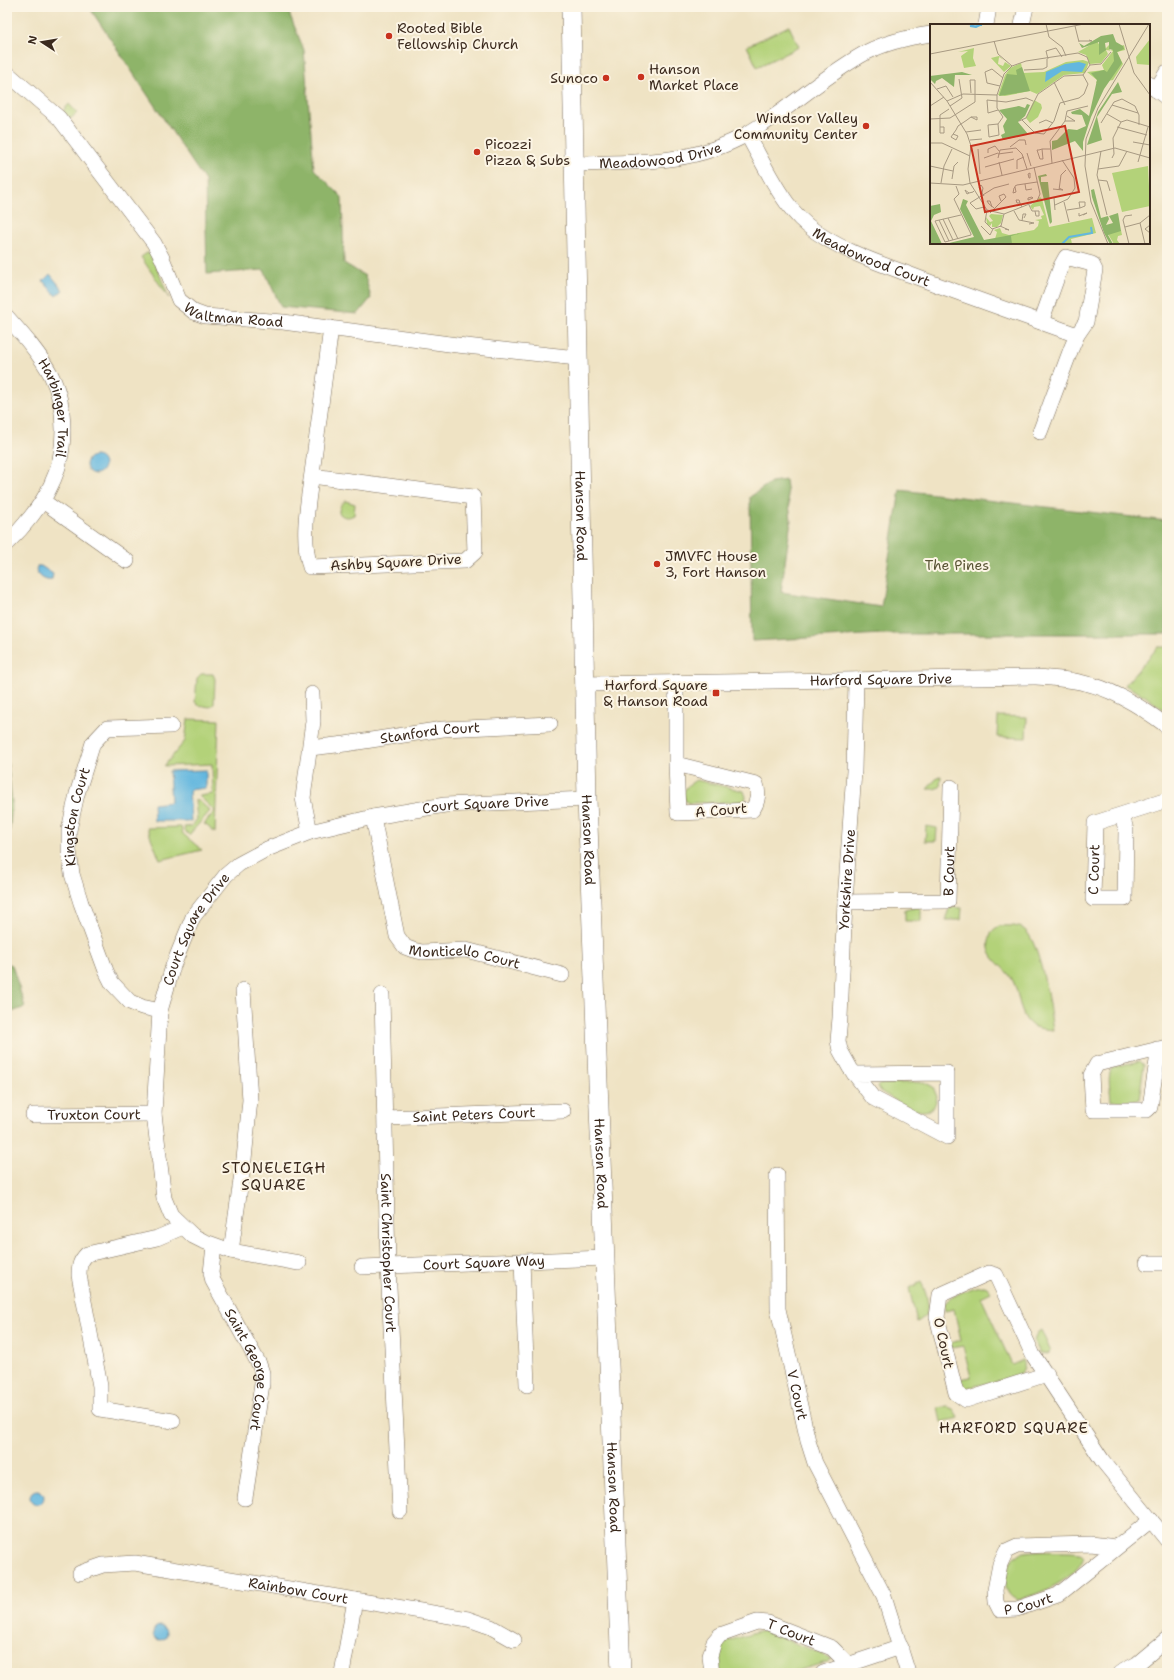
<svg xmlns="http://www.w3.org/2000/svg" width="1174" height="1680" viewBox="0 0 1174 1680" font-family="'Shantell Sans',sans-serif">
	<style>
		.green { fill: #b3d279; stroke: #777e4c }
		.forest { fill: #8eb469; stroke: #646f44 }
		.water { fill: #63b7df; stroke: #4f707e }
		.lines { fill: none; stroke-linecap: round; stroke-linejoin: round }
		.minor-casing { stroke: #7a6b58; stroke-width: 16 }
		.tertiary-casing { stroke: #7a6b58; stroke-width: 20 }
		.minor { stroke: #fff; stroke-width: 15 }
		.tertiary { stroke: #fff; stroke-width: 19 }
		.poi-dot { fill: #c8321e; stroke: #fcf5e5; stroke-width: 1.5 }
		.labels { text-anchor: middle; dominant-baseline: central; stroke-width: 4; stroke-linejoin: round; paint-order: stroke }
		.poi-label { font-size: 14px; fill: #3b2a1e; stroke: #fcf5e5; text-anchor: start }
		.street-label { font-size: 14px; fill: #3b2a1e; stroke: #fcf5e5 }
		.park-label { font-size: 14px; fill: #595435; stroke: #fcf5e5 }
		.neighbourhood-label { font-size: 15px; letter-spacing: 1px; fill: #3b2a1e; stroke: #fcf5e5 }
		.inset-river { fill: none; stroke: #63b7df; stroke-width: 2 }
		.inset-road { fill: none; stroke: #a79982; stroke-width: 1 }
		.view { fill: #c8321e; fill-opacity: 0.15; stroke: #c8321e; stroke-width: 2 }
		.inset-edge { fill: none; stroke: #3b2a1e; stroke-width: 2 }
	</style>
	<rect width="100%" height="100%" fill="#fcf5e5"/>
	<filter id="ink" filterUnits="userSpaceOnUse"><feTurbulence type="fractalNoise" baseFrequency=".025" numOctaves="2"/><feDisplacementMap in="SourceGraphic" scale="8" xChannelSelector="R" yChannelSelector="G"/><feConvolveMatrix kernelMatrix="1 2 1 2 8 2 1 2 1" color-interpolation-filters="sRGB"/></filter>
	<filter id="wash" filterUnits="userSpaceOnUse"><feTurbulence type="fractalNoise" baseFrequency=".012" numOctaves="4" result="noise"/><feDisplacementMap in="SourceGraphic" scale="16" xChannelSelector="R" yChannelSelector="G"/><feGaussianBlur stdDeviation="0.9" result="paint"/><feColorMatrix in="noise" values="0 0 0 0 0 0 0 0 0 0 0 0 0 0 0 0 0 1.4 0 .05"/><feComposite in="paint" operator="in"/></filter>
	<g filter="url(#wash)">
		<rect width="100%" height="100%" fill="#efe3c4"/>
		<path class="green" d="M789 26 799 47 757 67 747 46Z
			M69 104 77 113 70 119 63 111Z
			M147 253H151L169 298 141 257Z
			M346 501 355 504 354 515C348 518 344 518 339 513 339 507 341 503 346 501Z
			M1158 647H1167V712L1145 696 1125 685Z
			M201 674H213L215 679 214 704 210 707 198 705 195 702 197 678Z
			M998 716 1027 717 1026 738 997 737Z
			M188 719 219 720 215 833 206 825 204 824 215 811 199 796 213 794 212 764 164 766 185 741Z
			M941 776 940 787 934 789H927L938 777Z
			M696 780 744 791 746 797 745 800 741 802 688 803C677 793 688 785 696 780Z
			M197 799 210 811 189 835 185 831 184 827 192 826 197 819 195 800Z
			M926 826 937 828 936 841H925Z
			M181 827 183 834 202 850 160 860 147 828Z
			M918 907 921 910V921H905V910Z
			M951 907 962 908 961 920H946L948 911Z
			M1000 926C1007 926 1015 925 1022 928 1040 936 1050 1010 1053 1030 1046 1029 1035 1029 1030 1024 1018 1013 1020 994 1013 981 1005 965 983 958 990 937 992 931 994 928 1000 926Z
			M1140 1061 1144 1065 1139 1099 1134 1101H1111C1111 1092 1106 1074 1113 1067Z
			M924 1082 933 1087 937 1097C932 1128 894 1099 880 1091L877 1087 880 1084Z
			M921 1282C928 1296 933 1314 917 1322L909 1288Z
			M983 1286 987 1287 991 1292 981 1297 1012 1365 1023 1360C1026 1366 1023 1373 1018 1376L966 1388 958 1382 959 1379 971 1377 963 1346 951 1348V1343L961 1340 954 1309 945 1311 944 1304C950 1296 974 1286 983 1286Z
			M1041 1330 1051 1352 1047 1354 1040 1353 1034 1341 1037 1333Z
			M948 1407 953 1409 959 1418 941 1422 938 1408Z
			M1071 1552 1080 1553 1084 1557C1076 1580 1040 1593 1019 1600 999 1597 1003 1563 1018 1555 1029 1550 1058 1552 1071 1552Z
			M762 1631 767 1632 824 1655 831 1659 827 1662 790 1673H720L719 1648 724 1642Z"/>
		<path class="forest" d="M89 7H290L289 13 304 50 314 169 342 197 344 263 365 276 371 298 358 314 281 307 264 270 207 274 205 181Z
			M786 480 791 520 781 592 881 607 900 490 1167 521V634H883L752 641 750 497 771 482Z
			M7 758 12 802 7 861Z
			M7 963 12 965 25 1007 7 1014Z
			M7 1052 10 1113H7Z"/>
		<path class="water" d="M50 274 63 290 56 296 43 281Z
			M86 465a9 9 0 1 1 18 0a9 9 0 1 1-18 0Z
			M38 566H41L53 574 52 580C45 582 37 575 36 569Z
			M206 770V788L189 790 191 821H154L153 804 171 802 169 771Z
			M30 1497a7 7 0 1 1 14 0a7 7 0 1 1-14 0Z
			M153 1633a7 7 0 1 1 14 0a7 7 0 1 1-14 0Z"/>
	</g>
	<g filter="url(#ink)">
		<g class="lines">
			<g class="minor-casing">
				<g id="minor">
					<path d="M986 25 989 7"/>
					<path d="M1022 25 1026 7"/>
					<path id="s1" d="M7 73 59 118 154 243 162 258 179 300 194 312 205 316 283 322 457 345 577 358"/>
					<path d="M1149 84 1167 98"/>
					<path d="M1156 90 1167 72"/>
					<path id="s2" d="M747 134C764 164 781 203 807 225 834 248 878 263 911 275 966 296 1022 315 1077 335"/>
					<path id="s3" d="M574 164C634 162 693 165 747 134 789 110 824 75 867 52 887 42 910 37 931 34"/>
					<path id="s4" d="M7 317C23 335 40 354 51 375 67 407 67 453 51 485 42 505 23 528 7 543"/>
					<path d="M1040 432 1071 349 1077 335 1086 322 1095 270 1092 264 1066 257 1061 266 1041 322"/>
					<path d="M312 476 473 497 475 552 465 561 310 567C300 534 310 492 314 458 320 415 325 371 331 328"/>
					<path d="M43 501 127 561"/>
					<path id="s5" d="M584 684 1035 677C1051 678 1068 679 1084 683 1114 689 1143 708 1167 726"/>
					<path id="s6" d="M310 748 345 744 443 729 550 724"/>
					<path d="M676 764 756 784C759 792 758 803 752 810L678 813 676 764V682"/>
					<path id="s7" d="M1122 815 1126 830 1125 899H1093L1095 823 1167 800"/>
					<path id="s8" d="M373 817 397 936 405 947 413 950 422 952 466 950 562 975"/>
					<path d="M310 832 303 798 313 721 312 694"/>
					<path id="s9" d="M845 902 948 901 951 787"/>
					<path id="s10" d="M382 995 388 1266 400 1511"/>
					<path id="s11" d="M160 1011 142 1007 130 1002 112 983 106 971 81 903 72 874 69 851V830L77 794 93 743 107 728 171 726"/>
					<path d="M1157 1049V1061L1150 1107 1147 1110H1093L1091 1075 1097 1064 1167 1047"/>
					<path id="s12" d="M854 1074 947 1073V1137L873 1098 850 1068 840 1050 838 1041 840 1018 845 902 854 771 856 680"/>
					<path id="s13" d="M33 1115 154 1114"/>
					<path id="s14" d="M386 1118 563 1111"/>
					<path id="s15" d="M777 1175 778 1309 808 1441 815 1463 884 1596 908 1673"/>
					<path id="s16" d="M214 1246 211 1273 213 1281 259 1364 262 1373V1384L245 1498"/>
					<path d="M231 1251 244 1159 250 1100 243 990"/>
					<path d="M522 1261 527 1385"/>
					<path id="s17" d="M299 1263 231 1251 203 1241 193 1236 171 1215 164 1198 154 1114 160 1011 173 966 193 917 226 875 239 864 267 849 310 832 373 817 445 805 587 799"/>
					<path d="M1147 1263H1167"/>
					<path id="s18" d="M362 1267 606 1258"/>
					<path d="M1047 1374 966 1400 956 1393 937 1317 940 1295 989 1273 996 1275 1033 1355 1102 1460 1167 1540"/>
					<path d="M173 1421 100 1409V1386L79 1275C79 1266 80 1261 87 1254L157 1238 183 1227"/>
					<path id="s19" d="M1116 1547 1091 1544 1017 1546 1006 1551 1000 1564 995 1590 996 1602 1000 1610 1017 1609 1058 1595 1151 1520"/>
					<path id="s20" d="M80 1573 103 1565 135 1563 468 1619 491 1627 514 1640"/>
					<path d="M342 1673 355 1600"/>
					<path id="s21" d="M712 1673 710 1656 714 1642 720 1635 757 1622 768 1623 832 1648 849 1665"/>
					<path d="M823 1673 901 1647"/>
					<path d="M1120 1673 1137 1664 1167 1639"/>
				</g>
			</g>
			<g class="tertiary-casing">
				<g id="tertiary">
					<path id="s22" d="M571 7 587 799 621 1673"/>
				</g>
			</g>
			<use href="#minor" class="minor"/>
			<use href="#tertiary" class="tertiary"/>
		</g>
	</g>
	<g class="poi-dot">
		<circle cx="389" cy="36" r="4"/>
		<circle cx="641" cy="77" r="4"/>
		<circle cx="606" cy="78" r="4"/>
		<circle cx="866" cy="126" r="4"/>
		<circle cx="477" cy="152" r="4"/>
		<circle cx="657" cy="564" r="4"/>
		<rect x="712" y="689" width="8" height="8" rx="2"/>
	</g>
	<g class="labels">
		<g class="poi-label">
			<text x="397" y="28">Rooted Bible<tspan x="397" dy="16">Fellowship Church</tspan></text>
			<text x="649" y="69">Hanson<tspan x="649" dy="16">Market Place</tspan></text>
			<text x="598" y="78" text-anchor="end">Sunoco</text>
			<text x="858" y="118" text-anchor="end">Windsor Valley<tspan x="858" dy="16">Community Center</tspan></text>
			<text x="485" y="144">Picozzi<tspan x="485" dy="16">Pizza &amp; Subs</tspan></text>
			<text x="665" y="556">JMVFC House<tspan x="665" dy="16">3, Fort Hanson</tspan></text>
			<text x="708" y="685" text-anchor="end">Harford Square<tspan x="708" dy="16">&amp; Hanson Road</tspan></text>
		</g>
		<g class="street-label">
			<text stroke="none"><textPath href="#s3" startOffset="87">Meadowood Drive</textPath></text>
			<text stroke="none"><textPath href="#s2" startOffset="182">Meadowood Court</textPath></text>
			<text stroke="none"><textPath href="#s1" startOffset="347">Waltman Road</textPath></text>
			<text stroke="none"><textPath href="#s4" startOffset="106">Harbinger Trail</textPath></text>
			<text stroke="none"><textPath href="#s22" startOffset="509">Hanson Road</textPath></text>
			<text transform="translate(396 562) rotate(-3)">Ashby Square Drive</text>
			<text stroke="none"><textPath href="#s5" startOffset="297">Harford Square Drive</textPath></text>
			<text stroke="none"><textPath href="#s6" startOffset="121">Stanford Court</textPath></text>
			<text stroke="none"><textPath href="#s17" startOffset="773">Court Square Drive</textPath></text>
			<text transform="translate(721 810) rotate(-5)">A Court</text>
			<text stroke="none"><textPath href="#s11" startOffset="232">Kingston Court</textPath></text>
			<text stroke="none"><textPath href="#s22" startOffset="833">Hanson Road</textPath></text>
			<text stroke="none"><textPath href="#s7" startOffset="146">C Court</textPath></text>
			<text stroke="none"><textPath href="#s9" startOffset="133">B Court</textPath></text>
			<text stroke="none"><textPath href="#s12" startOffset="470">Yorkshire Drive</textPath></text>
			<text stroke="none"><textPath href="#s17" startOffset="437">Court Square Drive</textPath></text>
			<text stroke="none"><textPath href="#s8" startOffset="196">Monticello Court</textPath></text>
			<text stroke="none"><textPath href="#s14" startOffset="88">Saint Peters Court</textPath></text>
			<text stroke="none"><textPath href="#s13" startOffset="61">Truxton Court</textPath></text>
			<text stroke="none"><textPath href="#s22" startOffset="1157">Hanson Road</textPath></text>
			<text stroke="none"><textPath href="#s10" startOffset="258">Saint Christopher Court</textPath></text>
			<text stroke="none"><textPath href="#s18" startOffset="122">Court Square Way</textPath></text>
			<text transform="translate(944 1343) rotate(78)">O Court</text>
			<text stroke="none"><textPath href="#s16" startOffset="133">Saint George Court</textPath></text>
			<text stroke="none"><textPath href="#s15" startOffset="222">V Court</textPath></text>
			<text stroke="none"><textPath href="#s22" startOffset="1481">Hanson Road</textPath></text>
			<text stroke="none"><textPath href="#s20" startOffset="222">Rainbow Court</textPath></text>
			<text stroke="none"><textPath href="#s19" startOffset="202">P Court</textPath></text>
			<text stroke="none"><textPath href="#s21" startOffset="116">T Court</textPath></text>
		</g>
		<g class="park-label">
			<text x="957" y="565">The Pines</text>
		</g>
		<g class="neighbourhood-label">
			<text x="274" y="1168">STONELEIGH<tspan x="274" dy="17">SQUARE</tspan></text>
			<text x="1014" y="1428">HARFORD SQUARE</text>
		</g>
	</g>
	<g transform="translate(930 24)">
		<rect width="220" height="220" fill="#efe3c4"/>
		<path d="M220 15V41L207 40 206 33ZM167 17 173 27 179 21 180 27 194 21 195 26 187 28 193 40 183 56 166 59 167 56 157 48 174 46 172 41 183 27 176 26 178 30 171 39 160 40 156 31 148 28ZM44 24 43 34 46 42 34 44 31 32 38 27 28 28ZM69 32 74 36 69 33 68 40 73 42 75 38 81 42 74 48 61 34ZM153 36 159 38 155 49 134 51 107 70 100 67 75 72 68 71 75 51 80 44 91 39 93 49 114 48 136 38ZM104 76 111 80 112 84 108 93 100 99 96 94ZM218 142 220 182 192 188 182 149ZM110 173 112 175 119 203 162 194 166 209 141 215 142 220H43L65 215 67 208 64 206 70 204 72 209 79 211 104 206 108 202 109 197 105 196 112 195 111 192 114 191 110 182 104 183 103 186 100 182ZM61 190 73 191 71 199 67 203H62V199L60 202 57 200 56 193 60 198 63 197 59 192ZM191 206 192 211 188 212 187 216 190 220H184L178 210Z" fill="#b3d279"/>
		<path d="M183 10 186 18 193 22 194 25 187 28 192 39 174 65 161 93 153 118V127L145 117 122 126V117L127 116 138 105 147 106 156 102 152 91 142 90 141 88 150 85 159 92 167 56 161 49 174 46 177 48 184 37 183 26 179 25V18L175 19 176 26 169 31V18L152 24 149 19 154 22 171 12ZM92 43 100 67 69 72 77 50 87 51 86 46ZM32 48 42 51H25L24 63 12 54 6 57 5 60 0 55V52ZM188 58 192 68 182 70 167 93 172 116 157 121 168 88ZM97 80 100 81 95 92 88 98 98 110 73 116 71 111 75 109 73 102 77 95 69 86 89 82 95 84ZM116 150 117 152 111 153V158H118L122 198 120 200 108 152ZM164 165 171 194 178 192 179 195 176 201 183 199 179 192 188 189 191 207 178 211 183 220H180L174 209 162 173 161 166ZM33 175 38 177 36 181 54 216 92 209 81 212 82 220H15L44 213 30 185ZM10 180 11 188 4 191 1 197 12 220H0V182Z" fill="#8eb469"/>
		<path d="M149 38 156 40 152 48 132 47 115 58 116 48 135 40Z" fill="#63b7df"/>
		<path class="inset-river" d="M38 0 52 1M40 2 46 3 52 0M132 220 139 213 162 209 161 203"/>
		<path class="inset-road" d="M116 0 119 13 132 23 136 32M189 0 204 49 220 71M145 2 149 18M64 17 68 30 82 42M149 17H162L159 16M0 30 154 0M118 35 116 27 126 24 132 33M160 41 171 40 181 28M94 46 113 45 117 43V35M0 58 17 77 37 110 41 122 38 145 40 159 57 186 74 190 107 177 110 170 104 143M124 58 135 81M70 62 57 59 55 48 62 45 73 54M7 65 16 62 23 73M17 77 33 70 67 71M182 81 208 89M0 82 14 73M20 82 32 74 29 55M68 86 58 89 57 76 76 78 96 74 103 77M177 90 191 98M73 93 67 84V71L74 50 82 42 96 37 148 29 157 33 160 41M0 95 20 94 45 78V56H40L41 69M92 96 105 109 114 110 124 97 130 79 149 74 154 70 158 60 153 51M89 97 96 94 108 70 134 52 153 51 160 41M135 97H145L137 92M109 99 116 96 123 99M171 99 184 78 192 75 205 82 209 91V101M68 100 58 101 59 113 69 111 68 100 73 93M10 103H14V109H10V91L19 85M187 103 217 111M36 108 51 106M23 110 28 112 26 116 21 113 26 106 28 102 37 96 41 93H47V96L41 93M40 116 52 115M203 118 220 121M0 119H12L40 132M80 123 89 116H95L96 121M48 125 50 150M112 125 113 135H110L107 126H109L112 125H120M171 127 167 151 177 191M58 129V125L65 122 69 127M97 129 101 142M68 130 83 128M54 134 68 129M68 134 70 126 86 124 92 130 97 145M182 134 184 130 183 114 191 98 197 96 220 103M69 138 72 151M208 138 218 103M122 139 120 117 135 97 137 87 158 82M0 142 23 147M55 143 84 135M87 145V136L94 133M168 145 189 142 197 127M100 149V154H99L98 150ZM22 155 24 142 28 138M168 156 177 157 180 167M0 159 33 161 185 124 220 134M11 159 14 142 22 125M95 160 96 166 102 165M26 162 29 170 24 175 41 210V211L15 218 5 197 31 191M85 163 86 168 83 169 84 164 85 163V162L87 161 107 158M123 165 133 166 129 164M129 166 131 151 136 146M39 169 35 166 37 170 39 169 43 168 44 167M52 169 53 164 51 161 49 163 52 169 54 172M102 173 103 174 98 176V174ZM124 174 125 186M134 178 139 198M90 179H87L86 176H89L90 179 92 183M99 181 102 187H109V192H106L105 187M125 181 138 175 145 164 144 154 132 136M54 183 46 185 40 179 64 164 79 160M62 183 60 177H57L59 180 64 184M57 186 55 198 62 205 71 202 74 190M137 186 150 184 155 182V178H149L150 184M84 187 89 196 104 199 99 200M60 189 76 173 74 170 69 172 71 177M149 189V192L157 189 153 191M18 194 28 215M13 195 23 216M9 196 19 217M92 197 93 190H96L94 194M220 201 215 205 220 209M51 202 60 211 63 205M70 202 79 206 75 205M195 203 210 199M178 220 161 178 155 142 156 115 168 84 219 0M199 220 193 196 195 192 202 191M215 220 210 199 220 191"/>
		<path class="view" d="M135 102 149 168 55 188 41 122Z"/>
		<rect width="220" height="220" class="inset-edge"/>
	</g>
	<rect width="1174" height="1680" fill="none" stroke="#fcf5e5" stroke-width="24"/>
	<g transform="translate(42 42) rotate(282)" stroke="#fcf5e5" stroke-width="3" paint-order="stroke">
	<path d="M0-3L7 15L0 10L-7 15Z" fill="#3b2a1e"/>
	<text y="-6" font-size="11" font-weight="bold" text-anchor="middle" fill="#3b2a1e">N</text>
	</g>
</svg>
